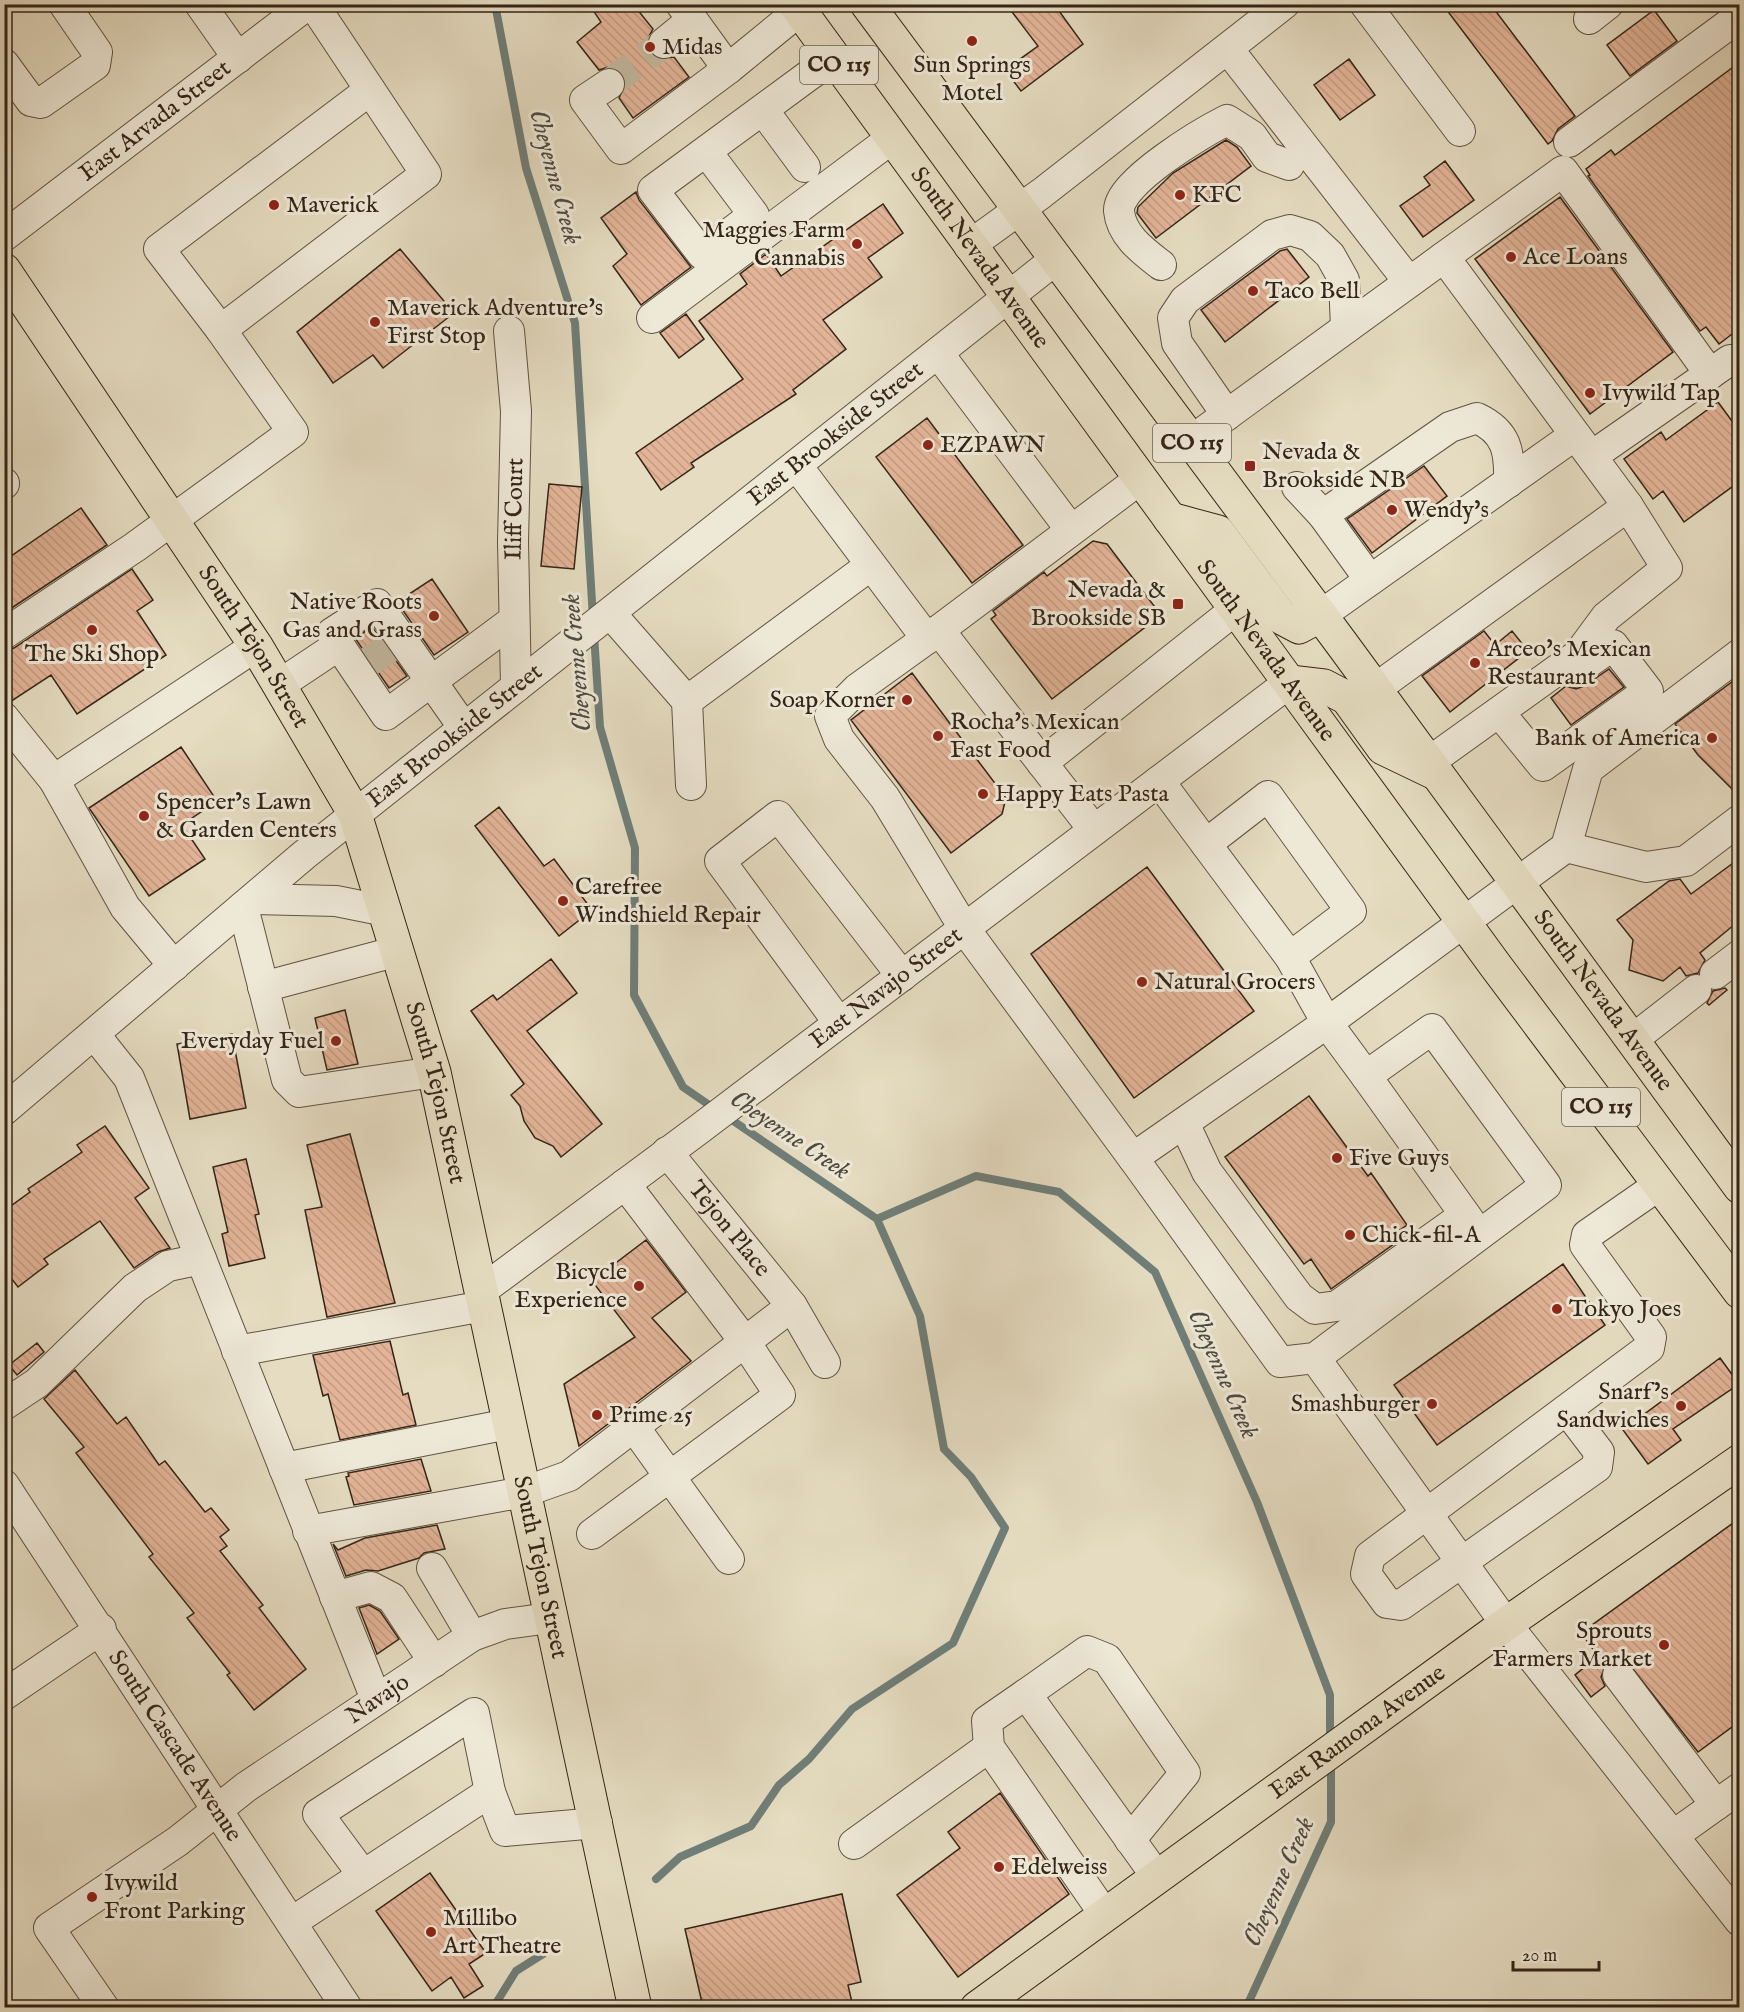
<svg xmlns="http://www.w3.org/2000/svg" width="1744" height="2012" viewBox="0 0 1744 2012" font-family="'IM FELL English',serif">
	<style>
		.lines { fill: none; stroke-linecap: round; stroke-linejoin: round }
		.stream { stroke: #6f7e78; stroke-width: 8 }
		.building { fill: url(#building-back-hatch); stroke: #342517; stroke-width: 1.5 }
		.minor-tunnel { stroke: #c2b79f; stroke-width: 30; stroke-dasharray: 30 15; stroke-linecap: butt }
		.minor-casing { stroke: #605342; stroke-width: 32 }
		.major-casing { stroke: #342517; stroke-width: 35 }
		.highway-casing { stroke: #342517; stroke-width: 35 }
		.minor { stroke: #eee8d7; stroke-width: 30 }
		.major { stroke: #e5dcc1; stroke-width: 33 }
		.highway { stroke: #e5dcc1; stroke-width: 33 }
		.poi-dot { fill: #8f2418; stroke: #eee8d7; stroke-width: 2 }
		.labels { text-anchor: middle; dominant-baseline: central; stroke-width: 6; stroke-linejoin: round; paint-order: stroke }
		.shield { fill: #eee8d7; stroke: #6c6051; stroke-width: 1.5 }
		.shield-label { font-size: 22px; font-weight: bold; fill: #342517 }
		.poi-label { font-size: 24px; fill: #342517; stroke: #eee8d7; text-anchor: start }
		.street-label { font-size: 24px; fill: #342517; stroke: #eee8d7 }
		.water-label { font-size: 26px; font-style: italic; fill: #4d4a40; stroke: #eee8d7 }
	</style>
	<defs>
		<pattern id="building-back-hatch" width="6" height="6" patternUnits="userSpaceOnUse" patternTransform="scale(1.5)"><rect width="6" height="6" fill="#e3b498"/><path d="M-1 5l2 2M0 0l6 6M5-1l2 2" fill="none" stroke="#c39b82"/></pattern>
	</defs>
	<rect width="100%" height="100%" fill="#e5dcc1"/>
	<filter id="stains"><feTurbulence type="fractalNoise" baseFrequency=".00333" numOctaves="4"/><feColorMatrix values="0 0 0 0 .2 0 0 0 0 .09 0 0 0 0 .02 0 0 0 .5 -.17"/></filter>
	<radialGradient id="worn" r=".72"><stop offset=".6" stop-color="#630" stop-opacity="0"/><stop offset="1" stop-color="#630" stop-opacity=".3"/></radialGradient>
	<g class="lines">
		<path class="stream" d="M495 4 526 168 575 323 593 618
			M594 634 600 727 635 848 634 995 683 1087 715 1109
			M726 1116 877 1219 976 1176 1059 1192 1155 1272 1257 1502 1330 1695V1741
			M656 1879 680 1857 751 1826 779 1785 809 1759 852 1709 953 1643 1005 1528 971 1477 944 1449 920 1316 877 1219
			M493 2008 516 1971 543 1954
			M1246 2008 1331 1822V1763"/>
	</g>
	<path class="building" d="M589 4H633L653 29 648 38 650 53 658 59 674 57 689 77 633 118 619 98 626 83 623 74 608 67 599 70 577 42 601 22Z
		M1006 4H1054L1083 44 1021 91 1005 70 1038 46Z
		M1443 5H1491L1575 116 1558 129 1552 141 1548 144Z
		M1654 10 1677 41 1630 76 1607 45Z
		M1349 59 1375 95 1340 120 1314 85Z
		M1740 62V328L1719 344 1706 327 1700 331 1588 176 1590 175 1586 169 1611 150 1615 155Z
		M1226 140 1237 147 1251 166 1156 238 1137 213 1138 207 1173 173Z
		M1445 161 1474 200 1423 237 1400 206 1430 185 1424 177Z
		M636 192 639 200 691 267 641 305 613 266 627 254 601 218Z
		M1560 197 1673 352 1590 414 1475 259Z
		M883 204 903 233 868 258 882 277 823 320 846 349 793 390 796 394 691 463 694 467 661 490 636 453 743 379 699 321 747 284 740 274 766 254 781 276Z
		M400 249 454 313 383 368 373 355 333 383 297 332Z
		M1287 249 1309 277 1225 342 1201 310 1280 251Z
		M686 314 704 339 679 358 660 333Z
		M1718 402 1740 432V481L1684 522 1663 491 1653 499 1624 459 1661 432 1666 440Z
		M927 418 1023 545 972 583 876 457Z
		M1424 466 1447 496 1372 553 1347 519Z
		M549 484 582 487 574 569 541 566Z
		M81 508 107 545 4 613V561Z
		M1093 541 1107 544 1161 615 1052 699 991 619 996 615 993 611 1044 572 1047 576Z
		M132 569 153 600 137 611 166 655 77 714 51 675 10 702 4 701V651L14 648Z
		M432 579 468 632 434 655 397 602Z
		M372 627 407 676 389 688 355 638Z
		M1484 631 1495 645 1512 631 1528 651 1450 712 1422 676Z
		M1609 669 1624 687 1571 725 1551 698 1566 686 1576 689 1584 686Z
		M912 673 1006 798 1002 814 951 853 851 720Z
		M1740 676V797L1698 755 1675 724Z
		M181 747 217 801 182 825 205 859 149 896 89 808Z
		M499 807 544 866 554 859 592 910 559 936 475 826Z
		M1740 858V920L1700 953 1705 960 1698 973 1686 976 1680 967 1663 981 1629 970 1633 940 1617 920 1669 881 1680 879 1691 894Z
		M1147 867 1254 1011 1134 1098 1031 954Z
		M551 959 577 993 527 1031 602 1124 561 1157 553 1146 535 1138 524 1121 520 1106 511 1095 524 1084 471 1011 493 995 497 1000Z
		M1725 988 1727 990 1709 1005 1707 1003 1713 991Z
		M345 1010 358 1064 327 1070 315 1018Z
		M232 1034 246 1108 190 1119 177 1044Z
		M1309 1096 1368 1176 1371 1173 1407 1225 1400 1230 1405 1236 1331 1289 1311 1259 1304 1264 1225 1157Z
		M105 1126 149 1188 135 1198 170 1248 158 1252 134 1268 100 1221 44 1259 48 1264 18 1287 4 1269V1211L30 1192 28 1189 82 1152 77 1145Z
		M350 1134 395 1303 327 1317 305 1210 322 1207 307 1145Z
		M246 1159 259 1214 255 1215 265 1258 229 1266 222 1234 228 1232 213 1167Z
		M646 1240 686 1292 652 1318 691 1361 579 1446 564 1384 635 1337 592 1281Z
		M1563 1264 1605 1325 1437 1445 1394 1385Z
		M390 1341 403 1395 408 1393 416 1425 340 1440 328 1394 323 1396 313 1355Z
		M37 1343 44 1352 17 1375 9 1365Z
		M1720 1358 1739 1384 1673 1429 1681 1440 1648 1464 1623 1430Z
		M75 1370 117 1424 126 1417 159 1465 165 1461 205 1512 211 1508 229 1530 220 1537 227 1546 220 1551 263 1605 259 1608 306 1669 254 1710 227 1675 230 1673 187 1618 194 1613 149 1557 153 1554 76 1453 84 1447 44 1399Z
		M421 1459 431 1491 354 1505 346 1477 349 1476 348 1473Z
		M1740 1518V1721L1698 1752 1625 1659 1615 1658 1607 1662 1601 1677 1605 1686 1591 1697 1575 1675 1598 1656 1581 1633Z
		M437 1525 445 1549 424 1553 419 1558 378 1571 366 1570 346 1576 333 1544 338 1550 365 1538Z
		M369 1605 380 1611 399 1639 377 1654 359 1608Z
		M1000 1793 1069 1894 958 1977 897 1895 960 1848 948 1832Z
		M430 1873 486 1953 469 1964 483 1986 464 1998 451 1977 432 1991 376 1911Z
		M842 1894 861 1982 848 1985 853 2007H703L685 1929Z"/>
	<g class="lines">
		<path class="minor-tunnel" d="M609 84 664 43
			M364 665 389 648"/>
		<g class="minor-casing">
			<g id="minor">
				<path d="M200 4 238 58"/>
				<path d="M681 4 728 69 799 11"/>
				<path d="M1365 4 1460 131"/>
				<path d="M1589 19 1608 4"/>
				<path d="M664 43 692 20"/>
				<path d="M1228 49 1409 282"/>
				<path d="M4 64 31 101 41 103 95 65 97 52 64 4"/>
				<path d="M609 84 585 100 621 149 728 69"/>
				<path d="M763 110 805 167"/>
				<path d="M1569 142 1740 16"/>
				<path d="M706 151 754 215 702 254 653 190 808 76 834 58"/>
				<path id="s1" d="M4 236 308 4"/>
				<path d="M969 246 1042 193 1284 4"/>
				<path d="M1444 257 1563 171 1710 374"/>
				<path d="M1161 265C1143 251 1121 235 1119 211 1117 183 1203 132 1227 120L1252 136 1267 157 1289 165"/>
				<path d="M652 318 891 139"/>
				<path d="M221 330 159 249 370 90"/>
				<path d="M509 331 516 411 513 542 516 687"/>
				<path d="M938 353 1071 530"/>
				<path d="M1227 415 1177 343 1173 318 1185 300 1272 235 1290 230 1310 236 1330 255 1344 280 1346 328"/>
				<path d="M1191 441 1444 257 1628 506 1375 689"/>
				<path d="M1592 456 1730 360"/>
				<path d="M797 466 927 639"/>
				<path d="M4 483V484"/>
				<path d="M1297 487 1323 515 1370 580"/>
				<path d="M1323 515 1450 427 1477 418C1507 432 1510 452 1509 482"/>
				<path d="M611 614 687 701 871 565"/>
				<path d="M1321 615 1575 435"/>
				<path d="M939 630 1140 479"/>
				<path d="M4 634 135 547 293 432 221 330 426 174 313 4"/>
				<path d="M339 645 386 715 514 620"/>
				<path d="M279 685 339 645 332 633 377 604 464 728"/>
				<path d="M687 701 691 785"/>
				<path d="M1499 712 1543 766 1648 691 1613 645 1575 672"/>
				<path d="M4 718 54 780 125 907 174 966"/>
				<path d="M1429 762 1578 655 1606 617 1667 568 1628 506"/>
				<path d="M1042 763 1236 609"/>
				<path d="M54 780 256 646"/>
				<path d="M1094 830 939 630 857 689 830 716 839 739 885 798 964 928 1133 1158 1327 1023 1566 847 1588 769 1740 654"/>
				<path d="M1206 844 1268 796 1351 911 1290 957"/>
				<path d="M1566 847 1646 867 1686 861 1740 820"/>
				<path d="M253 899 336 901 386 911"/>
				<path d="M243 907 287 1080 299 1092 434 1072"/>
				<path d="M1715 974 1740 955"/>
				<path d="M263 987 398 951"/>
				<path d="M839 1023 720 861 778 816 902 976"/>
				<path d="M94 1034 129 1078 376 1699"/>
				<path d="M1632 1040 1696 990"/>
				<path d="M1366 1076 1476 1230"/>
				<path id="s2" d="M4 1110 304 855 1056 259"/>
				<path d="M1184 1123 1207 1172 1299 1297 1315 1309 1337 1306 1465 1215"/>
				<path id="s3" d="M667 1152 792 1306 825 1363"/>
				<path d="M1133 1158 1280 1362 1315 1358 1546 1185 1432 1029 1366 1076 1327 1023 1290 957 1159 781"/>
				<path id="s4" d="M481 1291 698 1130 1290 682"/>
				<path d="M237 1351 484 1306"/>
				<path d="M1315 1358 1506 1624 1740 1921"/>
				<path d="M4 1405 37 1383 135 1288 168 1266 201 1259"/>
				<path d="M1567 1410 1599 1452 1597 1467 1401 1605 1387 1603 1366 1574 1370 1556 1649 1348 1651 1337 1585 1245 1587 1235 1659 1185"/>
				<path d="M634 1427 729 1559"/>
				<path d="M284 1468 509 1424"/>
				<path id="s5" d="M4 1485 347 2008"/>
				<path d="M308 1531 524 1492 569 1476 792 1306"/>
				<path d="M592 1534 780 1395 745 1342 625 1184"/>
				<path d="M432 1568 472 1636"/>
				<path d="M335 1597 371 1587 392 1598 434 1662"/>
				<path d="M1618 1675 1716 1805"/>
				<path d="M1026 1694 1087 1651 1107 1659 1185 1773 1130 1840"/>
				<path d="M4 1695 101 1629"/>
				<path d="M1674 1835 1740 1788"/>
				<path d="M854 1844 989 1747"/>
				<path d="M363 1875 318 1814 474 1713 490 1792"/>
				<path d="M1105 1915 989 1747 987 1721 1026 1694 1157 1877"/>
				<path d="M292 1922 490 1792 505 1831 597 1823"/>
				<path id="s6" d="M104 2008 49 1928 178 1841 246 1787 472 1636 505 1624 550 1618"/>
			</g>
		</g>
		<g class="major-casing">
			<g id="major">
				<path id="s7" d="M4 270 256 646 355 814 434 1072 635 2008"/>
				<path id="s8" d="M977 2008 1506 1624 1740 1461"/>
			</g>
		</g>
		<g class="highway-casing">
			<g id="highway">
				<path id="s9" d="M795 4 1495 965 1740 1292"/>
				<path id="s10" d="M867 4 1342 644 1740 1187"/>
				<path d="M1170 519 1218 532 1282 618 1299 627 1321 615"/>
				<path d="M1290 682 1324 686 1347 698 1383 748 1433 772"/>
			</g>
		</g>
		<use href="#minor" class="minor"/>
		<use href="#major" class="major"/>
		<use href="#highway" class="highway"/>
	</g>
	<g class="poi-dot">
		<circle cx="972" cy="41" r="6"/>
		<circle cx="650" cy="47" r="6"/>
		<circle cx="1180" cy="195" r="6"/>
		<circle cx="274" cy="205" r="6"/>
		<circle cx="857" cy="244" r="6"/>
		<circle cx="1511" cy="257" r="6"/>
		<circle cx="1253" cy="291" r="6"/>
		<circle cx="375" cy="322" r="6"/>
		<circle cx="1590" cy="393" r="6"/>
		<circle cx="928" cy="445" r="6"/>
		<rect x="1244" y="460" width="12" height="12" rx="3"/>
		<circle cx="1392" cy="510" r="6"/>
		<rect x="1172" y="598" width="12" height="12" rx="3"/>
		<circle cx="434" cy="616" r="6"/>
		<circle cx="92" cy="630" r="6"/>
		<circle cx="1475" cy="663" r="6"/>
		<circle cx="907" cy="700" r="6"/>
		<circle cx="938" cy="736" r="6"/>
		<circle cx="1712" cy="738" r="6"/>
		<circle cx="983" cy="794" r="6"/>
		<circle cx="144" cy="816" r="6"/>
		<circle cx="563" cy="901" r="6"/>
		<circle cx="1142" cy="982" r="6"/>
		<circle cx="336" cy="1041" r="6"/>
		<circle cx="1337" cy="1158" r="6"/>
		<circle cx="1350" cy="1235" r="6"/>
		<circle cx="639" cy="1286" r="6"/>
		<circle cx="1557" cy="1309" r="6"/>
		<circle cx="1432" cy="1404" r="6"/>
		<circle cx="1681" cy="1406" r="6"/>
		<circle cx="597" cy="1415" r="6"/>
		<circle cx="1664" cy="1645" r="6"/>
		<circle cx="999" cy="1867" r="6"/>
		<circle cx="92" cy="1897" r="6"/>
		<circle cx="431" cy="1932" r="6"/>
	</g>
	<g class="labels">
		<g class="shield">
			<rect x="800" y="46" width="78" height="38" rx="4.5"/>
			<rect x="1153" y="424" width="78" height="38" rx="4.5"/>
			<rect x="1562" y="1088" width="78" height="38" rx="4.5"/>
		</g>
		<g class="shield-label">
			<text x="839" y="65">CO 115</text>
			<text x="1192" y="443">CO 115</text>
			<text x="1601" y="1107">CO 115</text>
		</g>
		<g class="poi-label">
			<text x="662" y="47">Midas</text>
			<text x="972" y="65" text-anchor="middle">Sun Springs<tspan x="972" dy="28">Motel</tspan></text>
			<text x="1192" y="195">KFC</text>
			<text x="286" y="205">Maverick</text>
			<text x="845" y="230" text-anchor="end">Maggies Farm<tspan x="845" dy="28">Cannabis</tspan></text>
			<text x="1523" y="257">Ace Loans</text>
			<text x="1265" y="291">Taco Bell</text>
			<text x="387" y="308">Maverick Adventure's<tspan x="387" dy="28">First Stop</tspan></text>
			<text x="1602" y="393">Ivywild Tap</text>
			<text x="940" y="445">EZPAWN</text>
			<text x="1262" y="452">Nevada &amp;<tspan x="1262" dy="28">Brookside NB</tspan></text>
			<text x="1404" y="510">Wendy's</text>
			<text x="1166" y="590" text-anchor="end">Nevada &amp;<tspan x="1166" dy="28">Brookside SB</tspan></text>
			<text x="422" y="602" text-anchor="end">Native Roots<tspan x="422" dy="28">Gas and Grass</tspan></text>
			<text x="1487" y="649">Arceo's Mexican<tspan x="1487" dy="28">Restaurant</tspan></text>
			<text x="92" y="654" text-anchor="middle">The Ski Shop</text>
			<text x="895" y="700" text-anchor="end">Soap Korner</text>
			<text x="950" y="722">Rocha's Mexican<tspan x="950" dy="28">Fast Food</tspan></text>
			<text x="1700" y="738" text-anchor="end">Bank of America</text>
			<text x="995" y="794">Happy Eats Pasta</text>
			<text x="156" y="802">Spencer’s Lawn<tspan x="156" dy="28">&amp; Garden Centers</tspan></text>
			<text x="575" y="887">Carefree<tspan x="575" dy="28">Windshield Repair</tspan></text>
			<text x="1154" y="982">Natural Grocers</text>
			<text x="324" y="1041" text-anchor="end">Everyday Fuel</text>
			<text x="1349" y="1158">Five Guys</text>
			<text x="1362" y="1235">Chick-fil-A</text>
			<text x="627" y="1272" text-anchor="end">Bicycle<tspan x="627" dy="28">Experience</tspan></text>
			<text x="1569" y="1309">Tokyo Joes</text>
			<text x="1669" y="1392" text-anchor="end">Snarf's<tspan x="1669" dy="28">Sandwiches</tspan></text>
			<text x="1420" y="1404" text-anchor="end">Smashburger</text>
			<text x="609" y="1415">Prime 25</text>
			<text x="1652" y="1631" text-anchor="end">Sprouts<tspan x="1652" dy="28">Farmers Market</tspan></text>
			<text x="1011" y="1867">Edelweiss</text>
			<text x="104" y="1883">Ivywild<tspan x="104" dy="28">Front Parking</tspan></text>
			<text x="443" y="1918">Millibo<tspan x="443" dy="28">Art Theatre</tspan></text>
		</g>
		<g class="street-label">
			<text stroke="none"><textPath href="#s1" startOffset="190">East Arvada Street</textPath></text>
			<text stroke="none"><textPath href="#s9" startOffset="314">South Nevada Avenue</textPath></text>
			<text stroke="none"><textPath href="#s2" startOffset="1072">East Brookside Street</textPath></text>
			<text transform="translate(515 509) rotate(-89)">Iliff Court</text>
			<text stroke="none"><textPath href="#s7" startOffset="452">South Tejon Street</textPath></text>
			<text stroke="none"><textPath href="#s9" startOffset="800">South Nevada Avenue</textPath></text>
			<text stroke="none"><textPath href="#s2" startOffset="586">East Brookside Street</textPath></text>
			<text stroke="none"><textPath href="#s4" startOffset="506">East Navajo Street</textPath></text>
			<text stroke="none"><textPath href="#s10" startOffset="1239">South Nevada Avenue</textPath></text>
			<text stroke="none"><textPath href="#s7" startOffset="938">South Tejon Street</textPath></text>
			<text stroke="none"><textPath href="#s3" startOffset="99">Tejon Place</textPath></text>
			<text stroke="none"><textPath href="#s7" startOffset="1424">South Tejon Street</textPath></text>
			<text stroke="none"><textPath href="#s6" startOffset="498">Navajo</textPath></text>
			<text stroke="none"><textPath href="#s8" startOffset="470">East Ramona Avenue</textPath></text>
			<text stroke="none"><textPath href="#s5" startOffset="312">South Cascade Avenue</textPath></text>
		</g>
		<g class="water-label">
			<text transform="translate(555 177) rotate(75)">Cheyenne Creek</text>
			<text transform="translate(577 663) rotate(-95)">Cheyenne Creek</text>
			<text transform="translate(790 1135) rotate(34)">Cheyenne Creek</text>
			<text transform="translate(1223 1374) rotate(66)">Cheyenne Creek</text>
			<text transform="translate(1279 1882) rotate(-66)">Cheyenne Creek</text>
		</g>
	</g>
	<rect width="1744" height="2012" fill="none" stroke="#e5dcc1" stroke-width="24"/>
	<rect x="6" y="6" width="1732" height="2000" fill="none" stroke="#342517" stroke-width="3"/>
	<rect x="12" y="12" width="1720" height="1988" fill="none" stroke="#342517" stroke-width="1.5"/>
	<path d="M1513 1961v9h86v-9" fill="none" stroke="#342517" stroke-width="3"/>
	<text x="1522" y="1961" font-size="18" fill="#342517" stroke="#eee8d7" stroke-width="4.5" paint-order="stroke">20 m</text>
	<rect width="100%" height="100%" filter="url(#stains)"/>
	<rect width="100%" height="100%" fill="url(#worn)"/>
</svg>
